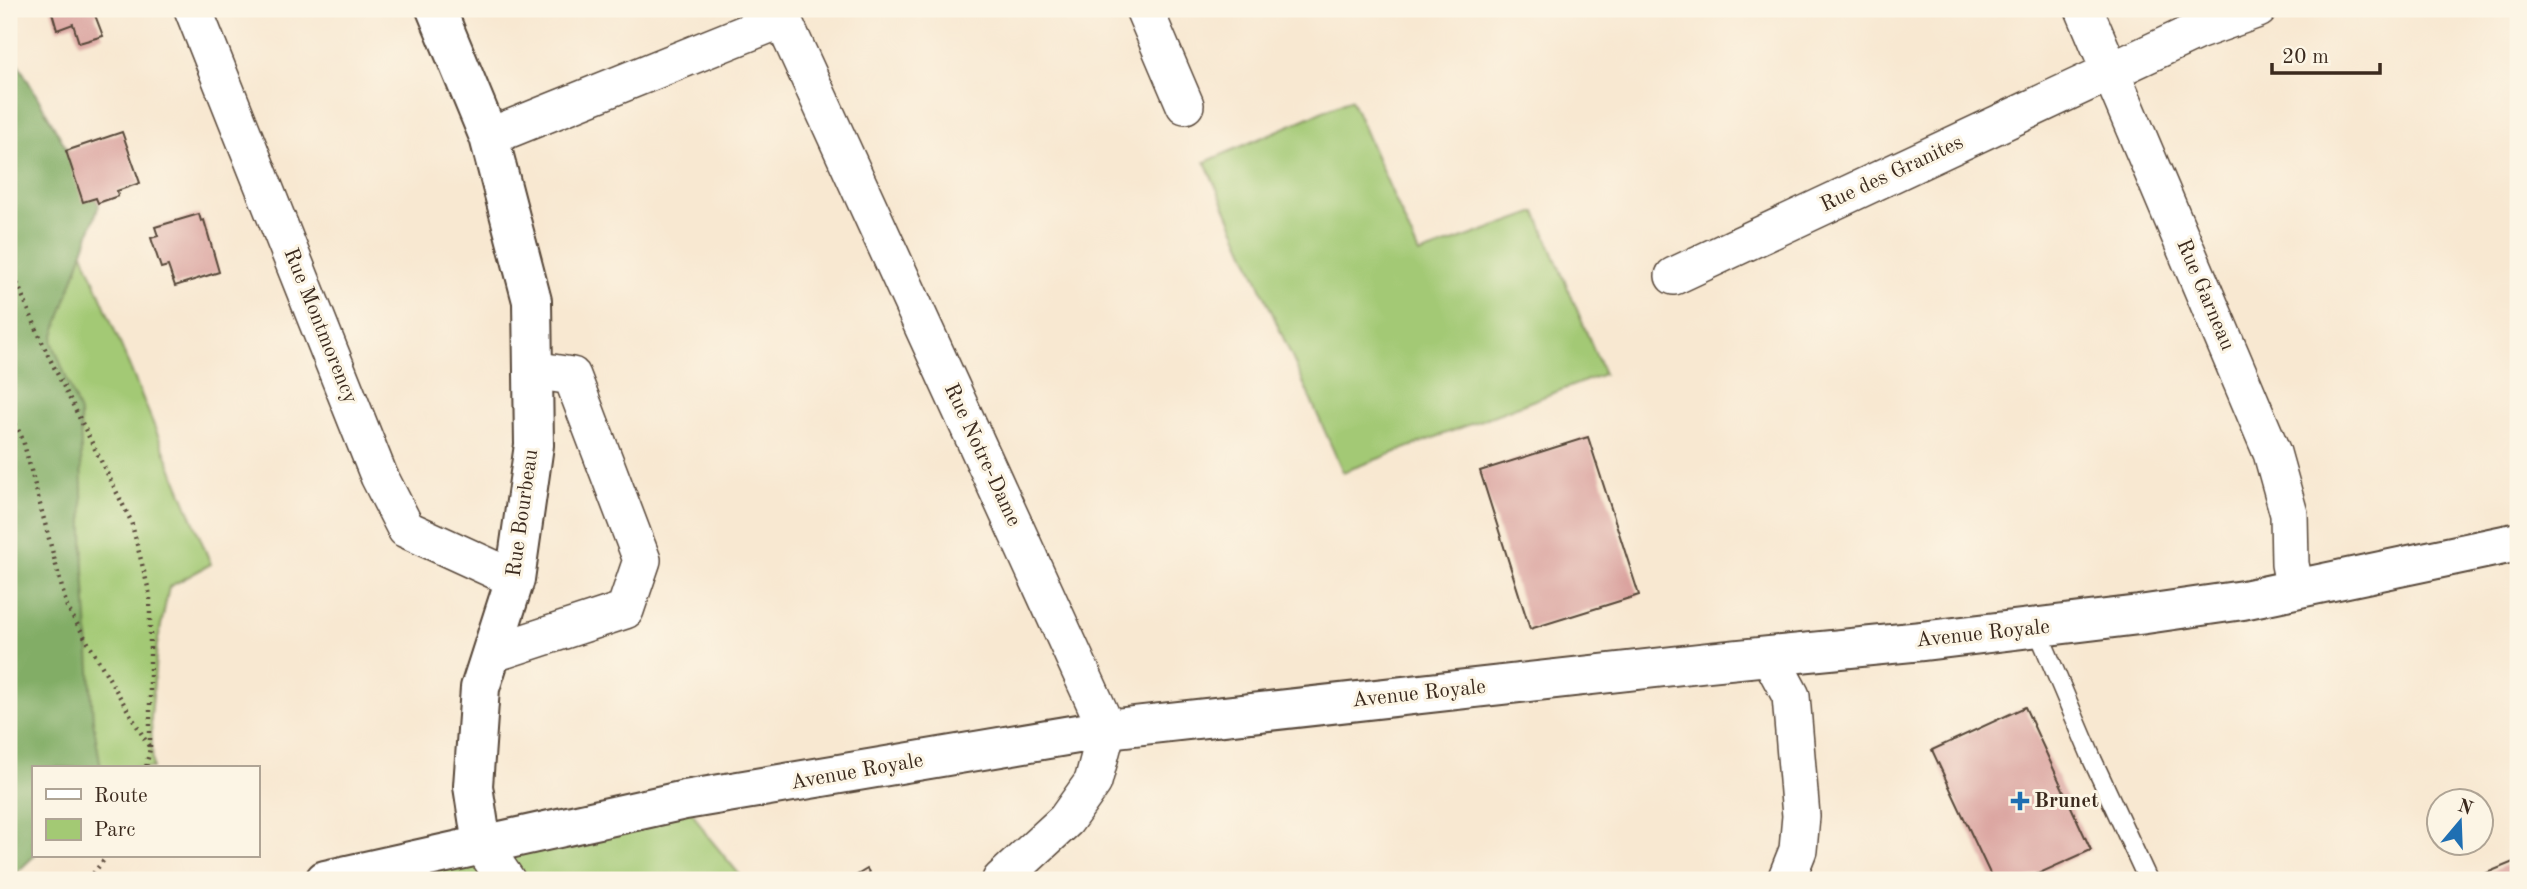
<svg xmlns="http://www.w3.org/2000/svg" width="2527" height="889" viewBox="0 0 2527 889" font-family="'Old Standard TT',serif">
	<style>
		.green { fill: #a3c974; stroke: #6f7a49; stroke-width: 2 }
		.forest { fill: #82ad66; stroke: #5e6c42; stroke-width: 2 }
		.building { fill: #daa39f }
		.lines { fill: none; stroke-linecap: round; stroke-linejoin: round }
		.service-casing { stroke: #574639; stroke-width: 21 }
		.minor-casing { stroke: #574639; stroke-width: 40 }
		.tertiary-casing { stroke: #574639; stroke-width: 42 }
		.secondary-casing { stroke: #574639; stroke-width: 42 }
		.path { stroke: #574639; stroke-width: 4.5; stroke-dasharray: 2 5; stroke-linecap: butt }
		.service { stroke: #fff; stroke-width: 18 }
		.minor { stroke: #fff; stroke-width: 37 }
		.tertiary { stroke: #fff; stroke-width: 38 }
		.secondary { stroke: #fff; stroke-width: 38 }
		.poi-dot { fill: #1f6fb2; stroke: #fcf5e5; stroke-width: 2.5 }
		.labels { text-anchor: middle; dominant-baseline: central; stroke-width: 6; stroke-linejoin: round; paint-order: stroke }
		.street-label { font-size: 21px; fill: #3b2a1e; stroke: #fcf5e5 }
		.poi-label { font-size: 21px; font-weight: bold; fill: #3b2a1e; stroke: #fcf5e5; text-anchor: start }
	</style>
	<rect width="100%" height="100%" fill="#fcf5e5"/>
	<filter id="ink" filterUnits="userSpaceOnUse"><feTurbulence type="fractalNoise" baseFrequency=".0143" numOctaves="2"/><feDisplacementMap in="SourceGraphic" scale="14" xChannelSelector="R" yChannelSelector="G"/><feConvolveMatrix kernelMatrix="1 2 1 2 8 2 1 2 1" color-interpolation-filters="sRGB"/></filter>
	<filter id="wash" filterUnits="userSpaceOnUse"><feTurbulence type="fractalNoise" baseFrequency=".00686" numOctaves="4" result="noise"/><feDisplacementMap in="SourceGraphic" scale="28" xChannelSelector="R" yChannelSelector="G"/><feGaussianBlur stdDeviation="1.57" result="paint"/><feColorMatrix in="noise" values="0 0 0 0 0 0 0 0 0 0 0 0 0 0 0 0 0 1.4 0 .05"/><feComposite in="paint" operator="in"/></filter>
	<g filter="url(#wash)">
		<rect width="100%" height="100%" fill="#f8e8d1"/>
		<path class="green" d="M9 88 73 229 211 564 169 587 157 645 151 718 153 768H33L9 795Z
			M1351 99 1419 254 1536 212 1604 374 1343 472 1205 162Z
			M685 800 706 834 744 880H325Z"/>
		<path class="forest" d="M9 58 19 65 99 205 52 341 80 413 84 569 93 720 101 768H33L34 856 9 880Z"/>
		<g id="blocks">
			<path class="building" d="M51 9H97L98 14 95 15 103 36 79 43 73 24 57 30Z
				M122 132 140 183 117 191 118 196 98 203 96 198 83 202 66 151Z
				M199 214 201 221 204 220 219 272 175 286 168 266 161 268 151 238 158 236 155 227Z
				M1588 437 1639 595 1530 629 1480 471Z
				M2025 707 2091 850 2024 880H1993L1932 750Z
				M2518 860V880H2470Z
				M867 869 874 880H849Z"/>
		</g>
	</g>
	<g filter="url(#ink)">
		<use href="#blocks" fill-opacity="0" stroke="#574639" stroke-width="2"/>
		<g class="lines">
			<g class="service-casing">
				<path id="service" d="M2037 629 2093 761 2148 880"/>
			</g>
			<g class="minor-casing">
				<path id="minor" d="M193 9 379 476 406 529 515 579
					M778 9 1107 729 1093 782 1066 820 1001 880
					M1144 9 1185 105
					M2084 9 2272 453 2289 514 2290 564 2295 589
					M489 137 782 19
					M1674 276 2197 31 2258 9
					M491 654 625 610 642 560 572 376 533 370
					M1770 657 1791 696 1801 816 1798 850 1786 880
					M482 845 506 880"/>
			</g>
			<g class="tertiary-casing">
				<path id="tertiary" d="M436 9 489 137 532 301 534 445 515 579 480 688 473 786 482 845"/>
			</g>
			<g class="secondary-casing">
				<path id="secondary" d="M325 880 685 800 1107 729 1709 662 1922 641 2139 615 2243 600 2518 542"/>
			</g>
			<path class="path" d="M9 264 46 351 131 521 150 595V748
				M9 411 23 440 67 607 150 748 146 768
				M92 880V875L107 856"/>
			<use href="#service" class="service"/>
			<use href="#minor" class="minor"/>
			<use href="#tertiary" class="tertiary"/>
			<use href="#secondary" class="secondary"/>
		</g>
	</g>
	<path class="poi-dot" d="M2016.5 790.5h7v7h7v7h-7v7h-7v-7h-7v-7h7z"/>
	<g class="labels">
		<g class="street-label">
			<text transform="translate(1892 174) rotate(-25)">Rue des Granites</text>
			<text transform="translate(2205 295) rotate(67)">Rue Garneau</text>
			<text transform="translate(320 326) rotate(68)">Rue Montmorency</text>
			<text transform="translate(982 455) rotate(65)">Rue Notre-Dame</text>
			<text transform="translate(523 513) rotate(-82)">Rue Bourbeau</text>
			<text transform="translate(1983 634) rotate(-6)">Avenue Royale</text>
			<text transform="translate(1419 694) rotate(-6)">Avenue Royale</text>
			<text transform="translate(857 772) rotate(-10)">Avenue Royale</text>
		</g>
		<g class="poi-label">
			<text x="2034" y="801">Brunet</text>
		</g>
	</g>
	<rect width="2527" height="889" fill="none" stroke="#fcf5e5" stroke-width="35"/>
	<rect x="32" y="766" width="228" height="91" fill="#fcf5e5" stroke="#afa495" stroke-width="2"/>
	<rect x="46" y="789" width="35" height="10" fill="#ffffff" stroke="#afa495" stroke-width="2"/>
	<text x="94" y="802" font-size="21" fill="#3b2a1e">Route</text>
	<rect x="46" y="819" width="35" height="21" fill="#a3c974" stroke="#afa495" stroke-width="2"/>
	<text x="94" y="836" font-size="21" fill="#3b2a1e">Parc</text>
	<g transform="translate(2460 822) rotate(19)"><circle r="33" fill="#fcf5e5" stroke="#afa495" stroke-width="2"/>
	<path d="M0-5L12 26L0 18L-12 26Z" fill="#1f6fb2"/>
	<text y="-10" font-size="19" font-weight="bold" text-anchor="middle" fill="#3b2a1e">N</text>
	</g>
	<path d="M2272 63v10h108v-10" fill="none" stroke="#3b2a1e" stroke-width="3.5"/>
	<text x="2282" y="63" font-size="21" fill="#3b2a1e" stroke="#fcf5e5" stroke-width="5" paint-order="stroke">20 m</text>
</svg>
